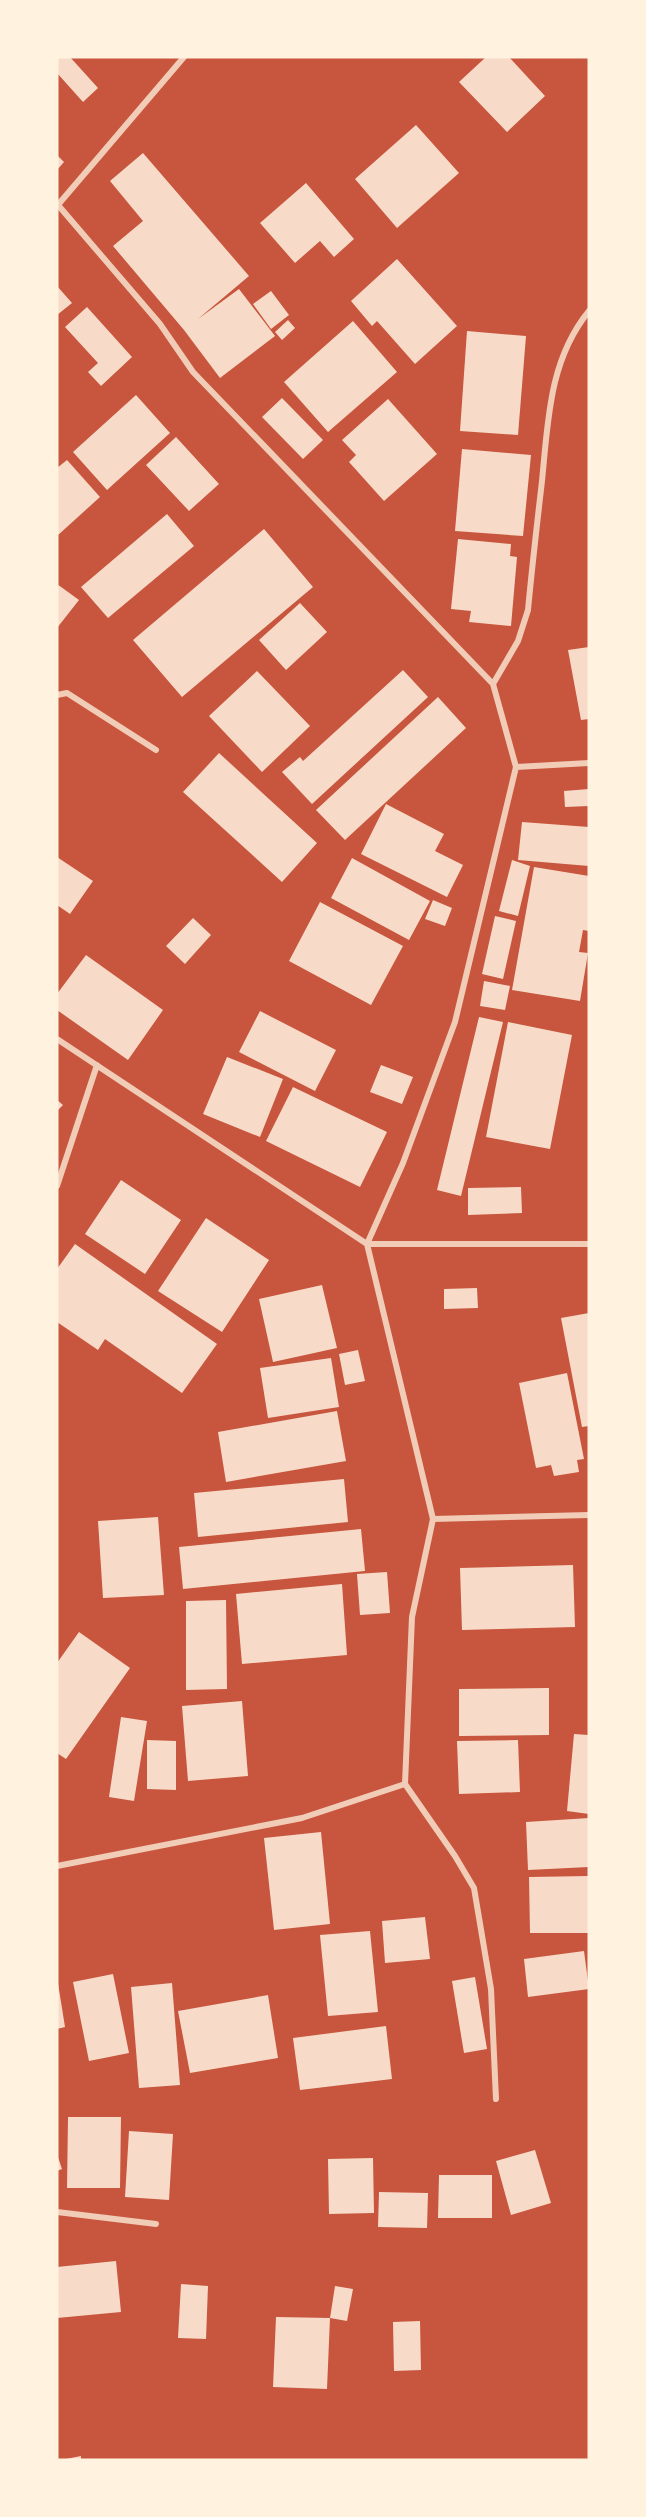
<svg xmlns="http://www.w3.org/2000/svg" width="646" height="2517" viewBox="0 0 646 2517" font-family="'IBM Plex Sans',sans-serif">
	<style>
		.building { fill: #f7dbc8 }
		.lines { fill: none; stroke-linecap: round; stroke-linejoin: round }
		.minor { stroke: #f1ccb7; stroke-width: 6 }
	</style>
	<rect width="100%" height="100%" fill="#c8553d"/>
	<path class="building" d="M57 57H70L98 88 83 102 57 73Z
		M486 57H509L545 96 507 132 459 82Z
		M416 125 459 173 397 228 355 179Z
		M143 153 249 276 198 319 239 289 275 336 220 378 184 330 113 246 143 221 110 181Z
		M57 155 64 162 57 170Z
		M306 183 354 239 334 257 320 241 295 263 260 223Z
		M397 259 457 326 415 364 377 321 372 326 351 301Z
		M57 286 72 303 57 315Z
		M271 291 289 315 271 329 253 304Z
		M87 307 132 357 101 386 88 372 98 363 65 327Z
		M288 320 295 328 282 340 275 332Z
		M353 321 397 372 328 432 284 382Z
		M467 331 526 336 518 435 460 431Z
		M136 395 170 433 107 490 73 452Z
		M282 398 323 440 303 459 262 417Z
		M388 399 437 454 384 501 349 462 356 455 342 440Z
		M176 437 219 484 189 511 146 465Z
		M462 449 531 455 523 536 455 531Z
		M67 460 100 497 57 536V468Z
		M167 514 194 546 108 618 81 587Z
		M264 529 313 587 182 697 133 640Z
		M458 539 511 544 510 556 517 557 511 626 469 622 471 611 451 609Z
		M57 584 79 600 57 628Z
		M300 603 327 632 286 670 259 640Z
		M589 647V719L581 720 568 650Z
		M403 670 428 697 312 804 282 772 300 757 303 761Z
		M257 671 310 726 262 772 209 716Z
		M438 697 466 728 345 840 316 810Z
		M219 753 317 843 282 882 183 792Z
		M589 789V806L565 807 564 791Z
		M386 804 444 834 435 851 463 865 447 897 361 854Z
		M522 822 589 827V866L518 860Z
		M57 857 93 881 70 914 57 905Z
		M352 858 430 901 409 940 331 898Z
		M512 860 530 866 518 916 499 911Z
		M534 867 589 876V931L583 930 579 952 588 953 580 1001 512 990Z
		M433 900 452 908 445 926 425 919Z
		M320 902 403 946 371 1005 289 961Z
		M495 916 516 921 503 979 482 974Z
		M193 918 211 935 185 964 166 946Z
		M86 955 163 1010 128 1060 57 1010V994Z
		M484 981 510 986 505 1010 480 1006Z
		M260 1011 336 1050 315 1091 239 1052Z
		M479 1017 503 1022 461 1196 437 1190Z
		M508 1022 572 1035 550 1149 486 1137Z
		M227 1057 283 1079 260 1137 203 1114Z
		M381 1065 413 1077 402 1104 370 1092Z
		M293 1087 387 1132 360 1187 266 1141Z
		M57 1100 63 1105 57 1111Z
		M121 1180 181 1220 145 1274 85 1234Z
		M521 1187 522 1213 468 1215V1188Z
		M206 1218 269 1260 222 1332 158 1291Z
		M75 1244 217 1344 182 1393 105 1339 98 1350 57 1322V1269Z
		M322 1285 337 1348 273 1362 259 1299Z
		M477 1288 478 1308 444 1309V1289Z
		M589 1313V1426L582 1427 561 1318Z
		M358 1350 365 1381 345 1385 339 1354Z
		M331 1358 339 1407 268 1418 260 1368Z
		M567 1373 584 1459 577 1460 579 1472 554 1476 551 1465 536 1468 519 1383Z
		M337 1411 346 1461 226 1482 218 1432Z
		M344 1479 348 1522 198 1537 194 1493Z
		M158 1517 164 1595 103 1598 98 1521Z
		M361 1529 365 1571 183 1589 179 1547Z
		M573 1565 575 1627 462 1630 460 1568Z
		M387 1572 390 1613 360 1615 357 1574Z
		M342 1584 347 1655 242 1664 236 1594Z
		M226 1600 227 1689 186 1690V1601Z
		M79 1632 130 1668 66 1759 57 1753V1663Z
		M549 1688V1735L459 1736V1689Z
		M242 1701 248 1776 188 1781 182 1706Z
		M121 1717 147 1721 134 1801 109 1797Z
		M574 1734 589 1735V1814L567 1811Z
		M147 1740 176 1741V1790L147 1789Z
		M518 1740 520 1792 459 1794 457 1741Z
		M589 1818V1867L528 1870 526 1822Z
		M321 1832 330 1924 274 1930 264 1838Z
		M589 1876V1933H530L529 1877Z
		M425 1917 430 1959 385 1963 382 1921Z
		M370 1931 378 2012 328 2016 320 1935Z
		M584 1951 589 1989 528 1997 524 1959Z
		M113 1974 129 2053 89 2061 73 1982Z
		M57 1977 65 2027 57 2029Z
		M475 1977 487 2049 464 2053 452 1981Z
		M172 1983 180 2085 139 2088 131 1987Z
		M268 1995 278 2058 190 2073 178 2011Z
		M386 2026 392 2079 300 2090 293 2038Z
		M68 2117H121L120 2188H67Z
		M129 2131 173 2134 169 2200 125 2197Z
		M535 2150 551 2203 511 2215 496 2161Z
		M57 2154 62 2169 57 2171Z
		M373 2158 374 2213 329 2214 328 2159Z
		M439 2175H492V2218H438Z
		M379 2192 428 2193 427 2228 378 2227Z
		M116 2261 121 2312 57 2318V2267Z
		M181 2284 208 2286 206 2339 178 2338Z
		M335 2286 353 2289 347 2321 330 2318Z
		M276 2317 330 2318 327 2389 273 2387Z
		M420 2321 421 2370 394 2371 393 2322Z
		M81 2456V2460H66V2459Z"/>
	<g class="lines">
		<path class="minor" d="M58 205 160 324 193 372 493 684 516 767 455 1022 403 1163 367 1244 433 1519 412 1617 405 1784
			M57 206 184 57
			M493 684 518 641 528 610C532 567 537 524 542 481 548 421 549 360 589 311
			M57 695 67 693 156 750
			M516 767 589 763
			M57 1039 367 1244H589
			M57 1186 97 1065
			M433 1519 589 1515
			M57 1866 302 1818 405 1784 455 1856 474 1888 491 1989 496 2099
			M57 2212 156 2224"/>
	</g>
	<rect width="646" height="2517" fill="none" stroke="#fff3e0" stroke-width="117"/>
</svg>
